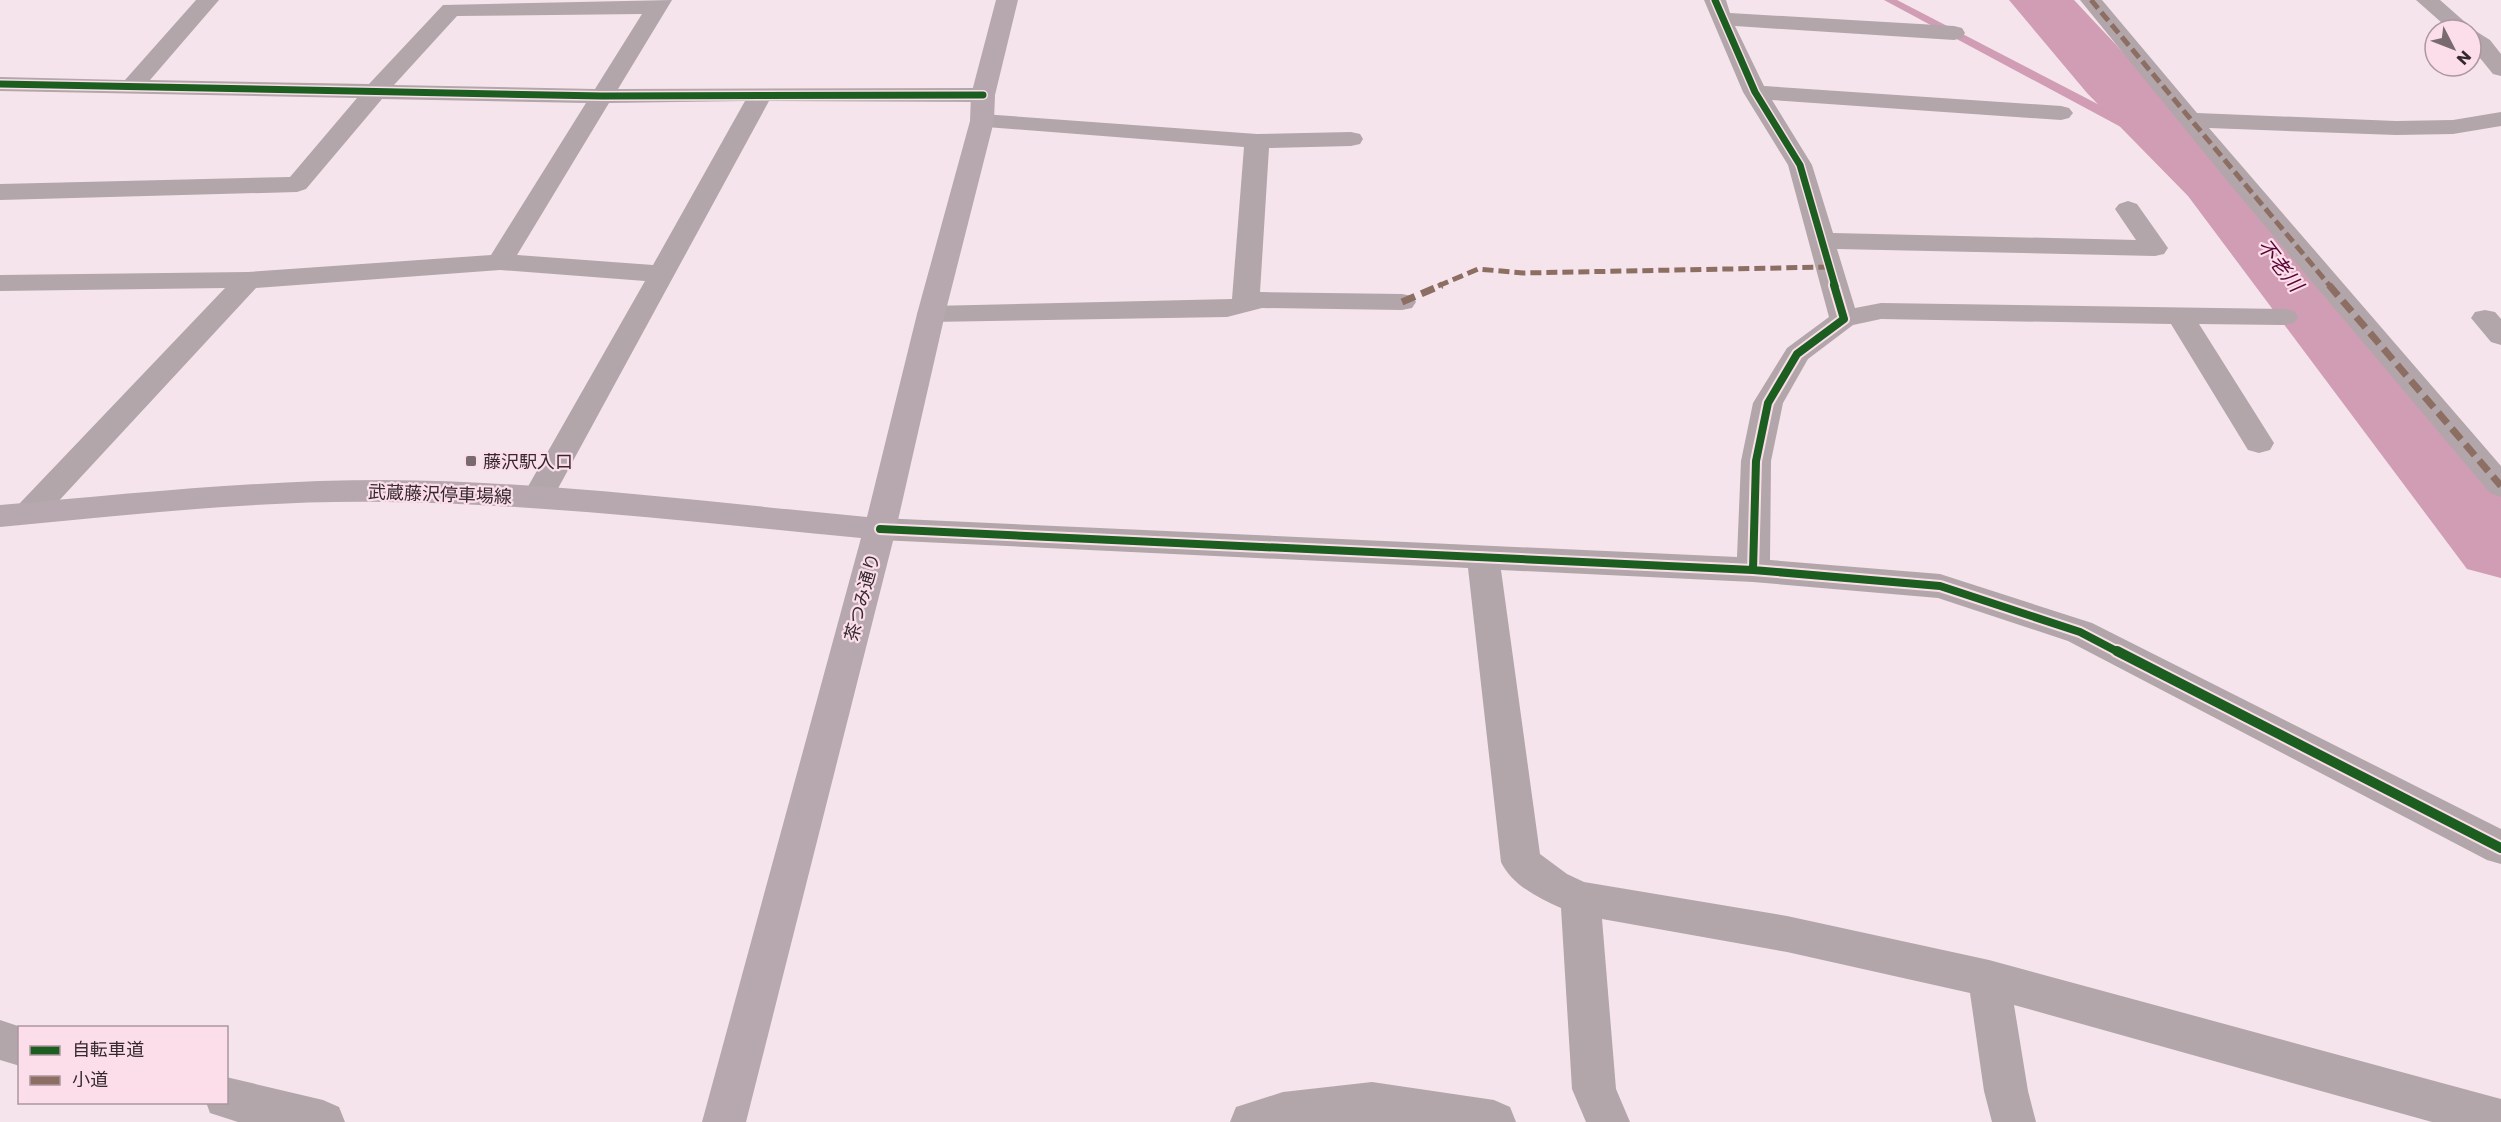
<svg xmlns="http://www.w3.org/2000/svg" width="2501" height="1122" viewBox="0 0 2501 1122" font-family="Poppins,'Noto Sans JP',sans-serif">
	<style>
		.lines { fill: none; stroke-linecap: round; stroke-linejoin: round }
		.stream { fill: #d19db4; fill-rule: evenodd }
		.river { fill: #d19db4; fill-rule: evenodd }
		.minor { fill: #b2a6aa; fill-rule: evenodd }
		.major { fill: #b6a8ae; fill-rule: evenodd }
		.quiet-far1 { stroke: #8d6e63; stroke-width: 5; stroke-dasharray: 11 5; stroke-linecap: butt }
		.quiet { stroke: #8d6e63; stroke-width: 7; stroke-dasharray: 14 7; stroke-linecap: butt }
		.cycleway-far2-casing { stroke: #fbdeea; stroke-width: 10 }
		.cycleway-far1-casing { stroke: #fbdeea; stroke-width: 12 }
		.cycleway-casing { stroke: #fbdeea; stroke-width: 14 }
		.cycleway-far2 { stroke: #1b5e20; stroke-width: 7 }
		.cycleway-far1 { stroke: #1b5e20; stroke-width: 8 }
		.cycleway { stroke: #1b5e20; stroke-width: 10 }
		.poi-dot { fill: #796a70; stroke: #fbdeea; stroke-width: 2 }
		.labels { text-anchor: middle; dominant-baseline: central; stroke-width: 4.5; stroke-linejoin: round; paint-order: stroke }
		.poi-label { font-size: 18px; fill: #36292e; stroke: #fbdeea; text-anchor: start }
		.street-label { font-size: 18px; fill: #36292e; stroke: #fbdeea }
		.water-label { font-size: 20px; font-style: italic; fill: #570435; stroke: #fbdeea }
	</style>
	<rect width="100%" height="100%" fill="#f5e4eb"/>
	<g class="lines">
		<path class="stream" d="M1884 0H1897L2196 155 2190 159 2160 148Z"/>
		<path class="river" d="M2009 0H2074L2135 65 2240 166 2501 481V578L2467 569 2188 196 2087 93Z"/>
		<path class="minor" d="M196 0H219L150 80 369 84 443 5 672 0 618 89 983 88 991 90 995 95 991 100 983 102 769 101 549 505 538 508 527 505 522 497 645 281 500 270 256 288 42 519 31 522 20 519 15 511 20 503 225 288 0 291V275L248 272 491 255 586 103 382 99 306 189 297 192 0 200V184L290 177 357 98 0 91V77L125 80ZM642 14 595 89 394 85 457 16ZM745 101 653 265 517 255 609 103Z
			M1704 0H1726L1730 13 1954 26 1962 28 1965 33 1962 38 1954 40 1735 26 1764 86 2061 106 2069 108 2073 113 2069 118 2061 120 1772 100 1812 165 1833 233 2136 240 2115 209 2119 204 2128 201 2137 204 2168 248 2164 254 2155 256 1837 249 1855 308 1881 303 2284 309 2294 311 2298 317 2294 323 2284 325 2199 324 2274 443 2270 450 2259 453 2248 450 2171 324 1881 319 1853 325 1808 359 1783 403 1771 461 1770 560 1940 574 2092 623 2501 829V864L2487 860 2068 641 1938 598 1753 582 1501 570 1540 854 1567 874 1584 882 1787 916 1989 960 2501 1099V1122H2432L2014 1005 2028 1091 2036 1122H1992L1984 1091 1970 993 1787 952 1602 919 1616 1089 1630 1122H1586L1572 1089 1561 908C1538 898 1512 885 1501 862L1468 568 880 540 869 537 864 529 869 521 880 518 1737 557 1741 461 1753 403 1787 348 1829 317 1788 165 1743 92Z
			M2080 0H2102L2197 113 2396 121 2453 120 2501 112V126L2453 134 2396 135 2209 128 2501 466V497L2490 493 2233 188Z
			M2416 0H2440L2474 30 2490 40 2501 54V76L2493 74 2471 47V30H2450Z
			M982 114 1257 134 1351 132 1360 134 1363 139 1360 144 1351 146 1269 148 1260 292 1402 294 1412 296 1416 302 1412 308 1402 310 1262 308 1227 317 931 322 921 320 917 314 921 308 931 306 1232 299 1244 147 974 126 970 121 974 116Z
			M2485 310 2495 312 2501 319V345L2491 342 2471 318 2475 312Z
			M0 1020 24 1028H20V1066L0 1060Z
			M226 1077 323 1100 339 1107 345 1122H238L210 1113 206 1102H226Z
			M1372 1082 1494 1100 1510 1107 1516 1122H1230L1236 1107 1283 1092Z"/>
		<path class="major" d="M996 0H1018L995 95 994 121 945 314 896 529 746 1122H702L861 538C703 523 545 504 385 502 256 500 128 515 0 527V505C128 494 255 480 384 480 545 481 706 502 867 517L917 314 970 121 971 95Z"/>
		<path class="quiet-far1" d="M2091 0 2330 286
			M1438 286 1478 269 1523 273 1829 267"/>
		<path class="quiet" d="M2329 285 2501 486
			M1402 302 1442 285"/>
		<g class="cycleway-far2-casing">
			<path id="cycleway-far2" d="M1715 0 1755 92 1800 165 1835 286
				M0 84 602 96 983 95"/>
		</g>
		<g class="cycleway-far1-casing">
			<path id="cycleway-far1" d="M880 529 1753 570 1940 586 2080 632 2120 653
				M1753 570 1756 461 1768 403 1797 354 1844 319 1834 285"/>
		</g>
		<g class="cycleway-casing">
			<path id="cycleway" d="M2117 651 2501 848"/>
		</g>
		<use href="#cycleway-far2" class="cycleway-far2"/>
		<use href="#cycleway-far1" class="cycleway-far1"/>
		<use href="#cycleway" class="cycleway"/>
	</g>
	<rect class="poi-dot" x="465" y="455" width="12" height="12" rx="3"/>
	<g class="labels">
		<g class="poi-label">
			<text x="483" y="461">藤沢駅入口</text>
		</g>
		<g class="street-label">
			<text transform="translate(440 494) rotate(2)">武蔵藤沢停車場線</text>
			<text transform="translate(862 597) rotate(-75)">茶つみ通り</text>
		</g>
		<g class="water-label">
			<text transform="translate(2280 265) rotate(52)">不老川</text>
		</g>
	</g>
	<rect x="18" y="1026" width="210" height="78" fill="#fbdeea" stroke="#ac969f" stroke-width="1.5"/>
	<rect x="30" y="1046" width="30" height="9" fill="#1b5e20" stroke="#ac969f" stroke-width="1.5"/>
	<text x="72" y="1056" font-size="18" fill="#36292e">自転車道</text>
	<rect x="30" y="1076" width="30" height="9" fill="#8d6e63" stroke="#ac969f" stroke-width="1.5"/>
	<text x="72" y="1086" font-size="18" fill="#36292e">小道</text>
	<g transform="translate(2453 48) rotate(132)"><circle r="28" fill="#fbdeea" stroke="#ac969f" stroke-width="1.5"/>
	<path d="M0-4.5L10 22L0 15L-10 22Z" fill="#796a70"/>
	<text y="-9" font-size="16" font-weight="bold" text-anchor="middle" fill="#36292e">N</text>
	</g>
</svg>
